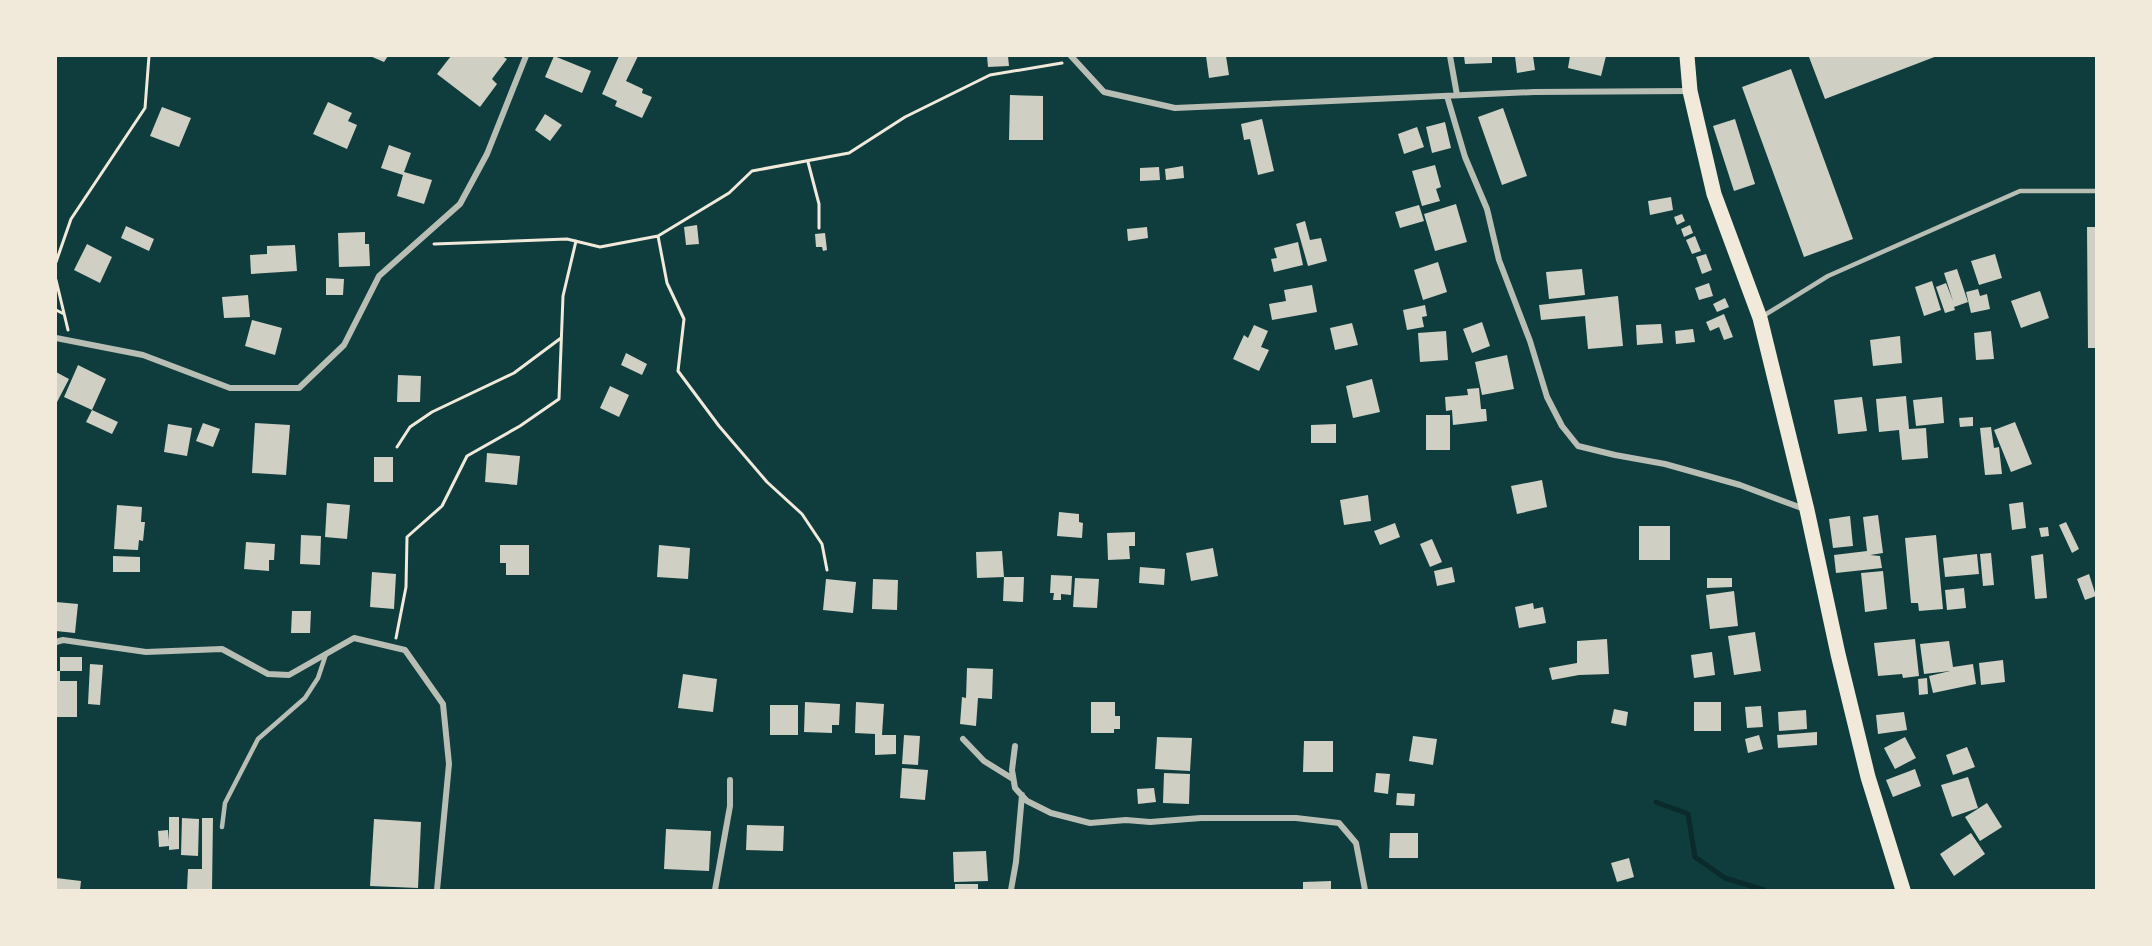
<svg xmlns="http://www.w3.org/2000/svg" width="2152" height="946" viewBox="0 0 2152 946" font-family="'Roboto Serif',serif">
	<style>
		.lines { fill: none; stroke-linecap: round; stroke-linejoin: round }
		.stream { stroke: #0a2a2b; stroke-width: 5 }
		.building { fill: #cfcfc3 }
		.path { stroke: #f1e9da; stroke-width: 3 }
		.service { stroke: #b8beb3; stroke-width: 4.5 }
		.minor { stroke: #b8beb3; stroke-width: 6 }
		.primary { stroke: #f1e9da; stroke-width: 15 }
	</style>
	<rect width="100%" height="100%" fill="#0f3d3e"/>
	<g class="lines">
		<path class="stream" d="M1656 802 1688 814 1695 857 1725 878 1764 890"/>
	</g>
	<path class="building" d="M370 56H388L384 62Z
		M451 56H502L507 59 492 79 497 84 480 107 437 74Z
		M554 56 591 71 582 93 545 77Z
		M619 56H638L626 81 643 89 642 93 652 97 642 118 615 106 617 101 602 94Z
		M987 56H1008L1009 66 988 67Z
		M1206 56H1226L1229 75 1209 78Z
		M1464 56H1492V63L1465 64Z
		M1515 56H1533L1535 70 1517 73Z
		M1570 56H1606L1601 76 1568 68Z
		M1813 56H1937L1825 99 1809 57Z
		M1791 69 1853 239 1804 257 1742 87Z
		M1010 95 1043 96V140H1009Z
		M328 102 352 113 348 121 357 125 347 149 313 134Z
		M162 107 191 118 179 147 150 136Z
		M1503 108 1527 176 1502 185 1478 117Z
		M545 114 562 125 550 141 535 130Z
		M1262 119 1274 171 1258 175 1250 139 1244 140 1241 124Z
		M1735 119 1755 184 1734 191 1713 126Z
		M1445 122 1451 148 1432 153 1426 127Z
		M1417 127 1424 147 1404 154 1398 134Z
		M389 145 411 153 404 172 432 180 424 204 397 196 403 175 381 168Z
		M1435 165 1441 187 1436 189 1440 201 1422 206 1412 171Z
		M1183 166 1184 178 1166 180 1165 169Z
		M1159 167 1160 180 1140 181V168Z
		M1671 197 1673 210 1650 215 1648 201Z
		M1456 204 1467 242 1435 251 1424 214Z
		M1419 205 1424 221 1400 228 1395 212Z
		M1682 214 1685 221 1677 225 1674 217Z
		M1305 221 1310 240 1321 238 1327 261 1308 266 1296 224Z
		M697 225 699 244 686 245 684 227Z
		M1690 225 1693 233 1684 237 1681 229Z
		M126 226 154 239 149 251 121 238Z
		M1147 227 1148 238 1128 241 1127 229Z
		M2087 227H2096V348H2088Z
		M365 232V244H369L370 266 339 267 338 233Z
		M825 233 827 250 823 251 822 247H816L815 234Z
		M1695 236 1701 251 1692 254 1686 240Z
		M1298 242 1303 265 1274 272 1271 259 1277 258 1274 248Z
		M87 244 112 257 100 283 74 270Z
		M295 245 297 271 251 274 250 255 267 254V246Z
		M1706 254 1712 270 1702 274 1696 257Z
		M1995 254 2002 278 1979 285 1971 261Z
		M1438 262 1447 292 1423 300 1414 270Z
		M1582 269 1585 295 1549 299 1546 272Z
		M1957 269 1968 302 1954 307 1955 310 1945 313 1936 287 1946 283 1953 301 1944 273Z
		M326 278 344 279 343 295H326Z
		M1932 281 1941 310 1924 316 1915 287Z
		M1709 283 1713 296 1699 300 1695 288Z
		M1312 285 1317 312 1272 320 1269 304 1286 301 1284 290Z
		M1978 289 1980 296 1987 294 1990 309 1971 313 1966 292Z
		M2040 291 2049 318 2021 328 2011 301Z
		M248 295 250 317 224 318 222 297Z
		M1618 296 1623 346 1588 349 1585 316 1541 320 1539 305Z
		M1725 298 1729 307 1717 312 1713 304Z
		M1425 305 1427 316 1422 317 1424 327 1407 330 1403 310Z
		M1724 314 1733 337 1724 340 1719 327 1710 331 1706 322Z
		M252 320 282 328 275 355 245 346Z
		M1482 322 1490 346 1472 353 1463 329Z
		M1352 323 1358 345 1335 350 1330 328Z
		M1661 324 1663 343 1637 345 1636 325Z
		M1254 325 1268 331 1261 347 1269 350 1259 371 1233 359 1244 335 1248 338Z
		M1693 329 1695 342 1676 344 1675 331Z
		M1446 331 1448 360 1420 362 1418 333Z
		M1991 331 1994 359 1976 360 1974 333Z
		M1900 336 1902 363 1873 366 1870 340Z
		M626 353 647 364 642 375 621 365Z
		M1507 355 1514 389 1482 395 1475 362Z
		M78 365 106 379 92 410 118 422 112 434 86 422 92 410 64 397Z
		M56 372 69 379 56 404Z
		M398 375 421 376 420 402H397Z
		M1372 379 1380 412 1353 418 1346 386Z
		M610 386 629 395 619 417 600 408Z
		M1479 388 1481 409H1486L1487 421 1453 425 1452 410 1446 411 1445 397 1468 395 1467 389Z
		M1906 396 1909 429 1926 428 1928 458 1902 460 1899 430 1879 432 1876 399Z
		M1862 397 1867 431 1838 434 1834 400Z
		M1942 397 1944 423 1916 426 1913 400Z
		M1426 415H1450V450H1426Z
		M1973 417V426L1960 427 1959 418Z
		M2015 422 2032 464 2011 472 1994 430Z
		M203 423 220 429 213 447 196 441Z
		M255 423 290 425 286 475 252 473Z
		M168 424 192 428 187 456 164 452Z
		M1336 424V443H1311V425Z
		M1991 427 1994 448 1999 447 2002 474 1985 475 1980 428Z
		M487 453 520 456 517 485 485 482Z
		M374 457H393V482H374Z
		M1542 480 1547 507 1517 514 1511 486Z
		M1368 495 1371 521 1344 525 1340 500Z
		M2023 502 2026 528 2012 530 2009 504Z
		M327 503 350 505 347 539 325 537Z
		M117 505 142 507 141 522H145L143 541 139 540 138 550 114 549Z
		M1059 512 1079 514V522L1083 523 1082 538 1057 536Z
		M1878 515 1883 553 1870 555 1880 556 1882 568 1836 573 1834 555 1867 551 1863 517Z
		M1850 516 1853 546 1833 548 1829 519Z
		M2066 522 2079 549 2072 553 2059 525Z
		M1395 523 1400 537 1380 545 1374 531Z
		M1639 526H1670V560H1639Z
		M2048 527 2049 536 2041 537 2039 528Z
		M1135 532V546H1129L1130 559 1108 560 1107 533Z
		M301 535 321 536 320 565 300 564Z
		M1936 535 1943 609 1919 611 1918 603H1911L1905 538Z
		M1432 539 1442 562 1430 567 1420 544Z
		M246 542 275 544 274 560H269V571L244 569Z
		M500 545H529V575H506V563H500Z
		M659 545 690 548 688 579 657 577Z
		M1213 548 1218 576 1191 581 1186 553Z
		M1002 551 1004 577H1024L1023 602 1003 601 1004 577 977 578 976 552Z
		M1991 553 1994 585 1983 586 1980 554Z
		M1977 554 1979 574 1945 577 1943 558Z
		M2043 554 2047 598 2035 599 2031 556Z
		M113 556 140 557V572H113Z
		M1140 567 1165 569 1164 585 1139 583Z
		M1452 567 1455 582 1437 586 1434 571Z
		M1883 571 1887 609 1865 612 1861 573Z
		M372 572 396 574 394 609 370 607Z
		M2089 574 2096 596 2085 600 2077 579Z
		M1051 575 1072 576 1071 595 1061 594V600H1053L1054 593H1050Z
		M1075 578 1099 579 1097 608 1073 607Z
		M1707 578H1732V587L1707 588Z
		M826 579 856 582 853 613 823 610Z
		M873 579 898 580 897 610 872 609Z
		M1964 588 1966 608 1947 610 1945 590Z
		M1734 591 1738 626 1710 629 1706 595Z
		M56 602 78 604 75 633 56 631Z
		M1533 603 1534 609 1543 607 1546 623 1519 628 1515 607Z
		M292 611H311L310 633H291Z
		M1755 632 1761 671 1734 675 1728 636Z
		M1607 639 1609 674 1579 675 1552 680 1549 668 1577 663V641Z
		M1915 639 1919 676 1903 678 1902 674 1878 676 1874 643Z
		M1949 641 1955 680 1953 667 1973 664 1976 684 1933 693 1929 676 1950 671 1924 674 1920 644Z
		M1712 652 1715 675 1694 678 1691 655Z
		M60 657H82V671H60Z
		M2003 660 2005 682 1981 685 1979 663Z
		M90 664 103 665 100 705 88 704Z
		M967 668 993 669 992 699 978 698 976 726 960 724 962 697 966 698Z
		M56 671H60V681H77V717H56Z
		M683 674 717 679 713 712 678 708Z
		M1927 678 1928 694 1919 695 1918 679Z
		M805 702 840 704 839 725H832V733L804 732Z
		M856 702 884 704 882 735H896V754L875 755V734L855 733Z
		M1091 702H1115V716H1120V729H1114V733H1091Z
		M1694 702H1721V731H1694Z
		M770 705H798V735H770Z
		M1761 706 1763 727 1747 728 1745 707Z
		M1614 709 1628 712 1626 726 1611 723Z
		M1806 710 1807 729 1779 731 1778 712Z
		M1904 712 1907 730 1878 734 1876 715Z
		M1817 732V745L1778 748 1777 735Z
		M904 735 920 736 918 765 902 764Z
		M1759 735 1763 749 1748 753 1745 739Z
		M1413 736 1437 739 1433 765 1409 761Z
		M1157 737 1192 738 1190 771 1155 769Z
		M1905 737 1916 758 1895 769 1884 748Z
		M1304 741H1333V772H1303Z
		M1967 747 1975 767 1953 775 1946 755Z
		M902 768 928 770 925 800 900 798Z
		M1915 769 1921 786 1893 797 1886 780Z
		M1164 773 1190 774 1189 804 1163 803Z
		M1376 773 1390 774 1388 794 1374 792Z
		M1968 777 1978 808 1952 817 1941 785Z
		M1154 788 1156 802 1138 804 1137 789Z
		M1397 793 1415 794 1414 806 1396 805Z
		M1987 803 2002 827 1980 841 1965 817Z
		M169 817H179V849L169 850V846L159 847 158 831 168 830 169 841Z
		M182 818 199 819 198 856 181 855Z
		M202 818H213L212 890H187L188 869H202Z
		M374 819 421 822 418 888 370 886Z
		M747 825 784 826 783 851 746 850Z
		M666 829 711 831 709 871 664 869Z
		M1390 833H1418V858H1389Z
		M1971 833 1985 854 1954 876 1940 854Z
		M986 851 988 881 954 882 953 852Z
		M1629 858 1634 877 1617 882 1611 863Z
		M56 878 81 881 80 890H56Z
		M1331 881V890H1303V882Z
		M955 884H978V890H955Z"/>
	<g class="lines">
		<path class="path" d="M808 162 819 204V228
			M658 236 667 283 684 319 678 371 719 426 767 482 802 514 822 544 827 570
			M434 244 567 239 600 247 658 236 729 193 752 171 849 153 905 117 990 75 1062 63
			M56 262 71 219 145 108 149 56
			M56 280 68 330
			M56 310 64 314
			M397 447 410 427 432 412 514 373 561 338
			M396 638 406 587 407 537 442 506 467 456 520 426 559 399 563 296 576 241"/>
		<path class="service" d="M1763 316 1828 276 2020 191H2096
			M222 827 225 803 258 739 305 698 318 678 326 654"/>
		<path class="minor" d="M1071 56 1104 92 1175 108 1534 92 1688 91
			M1450 56 1457 95
			M1447 96 1465 157 1487 209 1499 260 1530 341 1547 397 1562 426 1578 446 1615 455 1665 464 1740 485 1807 510
			M56 338 143 355 230 388H299L344 345 379 276 460 204 487 154 526 56
			M56 642 63 640 146 652 222 649 268 674 289 675 354 638 405 650 443 704 449 764 437 890
			M963 739 984 761 1013 779
			M1015 746 1012 770 1015 788 1027 801 1051 813 1090 823 1126 820 1150 822 1201 818H1296L1339 823 1356 843 1365 890
			M715 890 730 806V780
			M1011 890 1016 862 1022 795"/>
		<path class="primary" d="M1687 56 1690 91 1714 194 1760 318 1807 510 1838 654 1868 777 1903 890"/>
	</g>
	<rect width="2152" height="946" fill="none" stroke="#f1e9da" stroke-width="114"/>
</svg>
